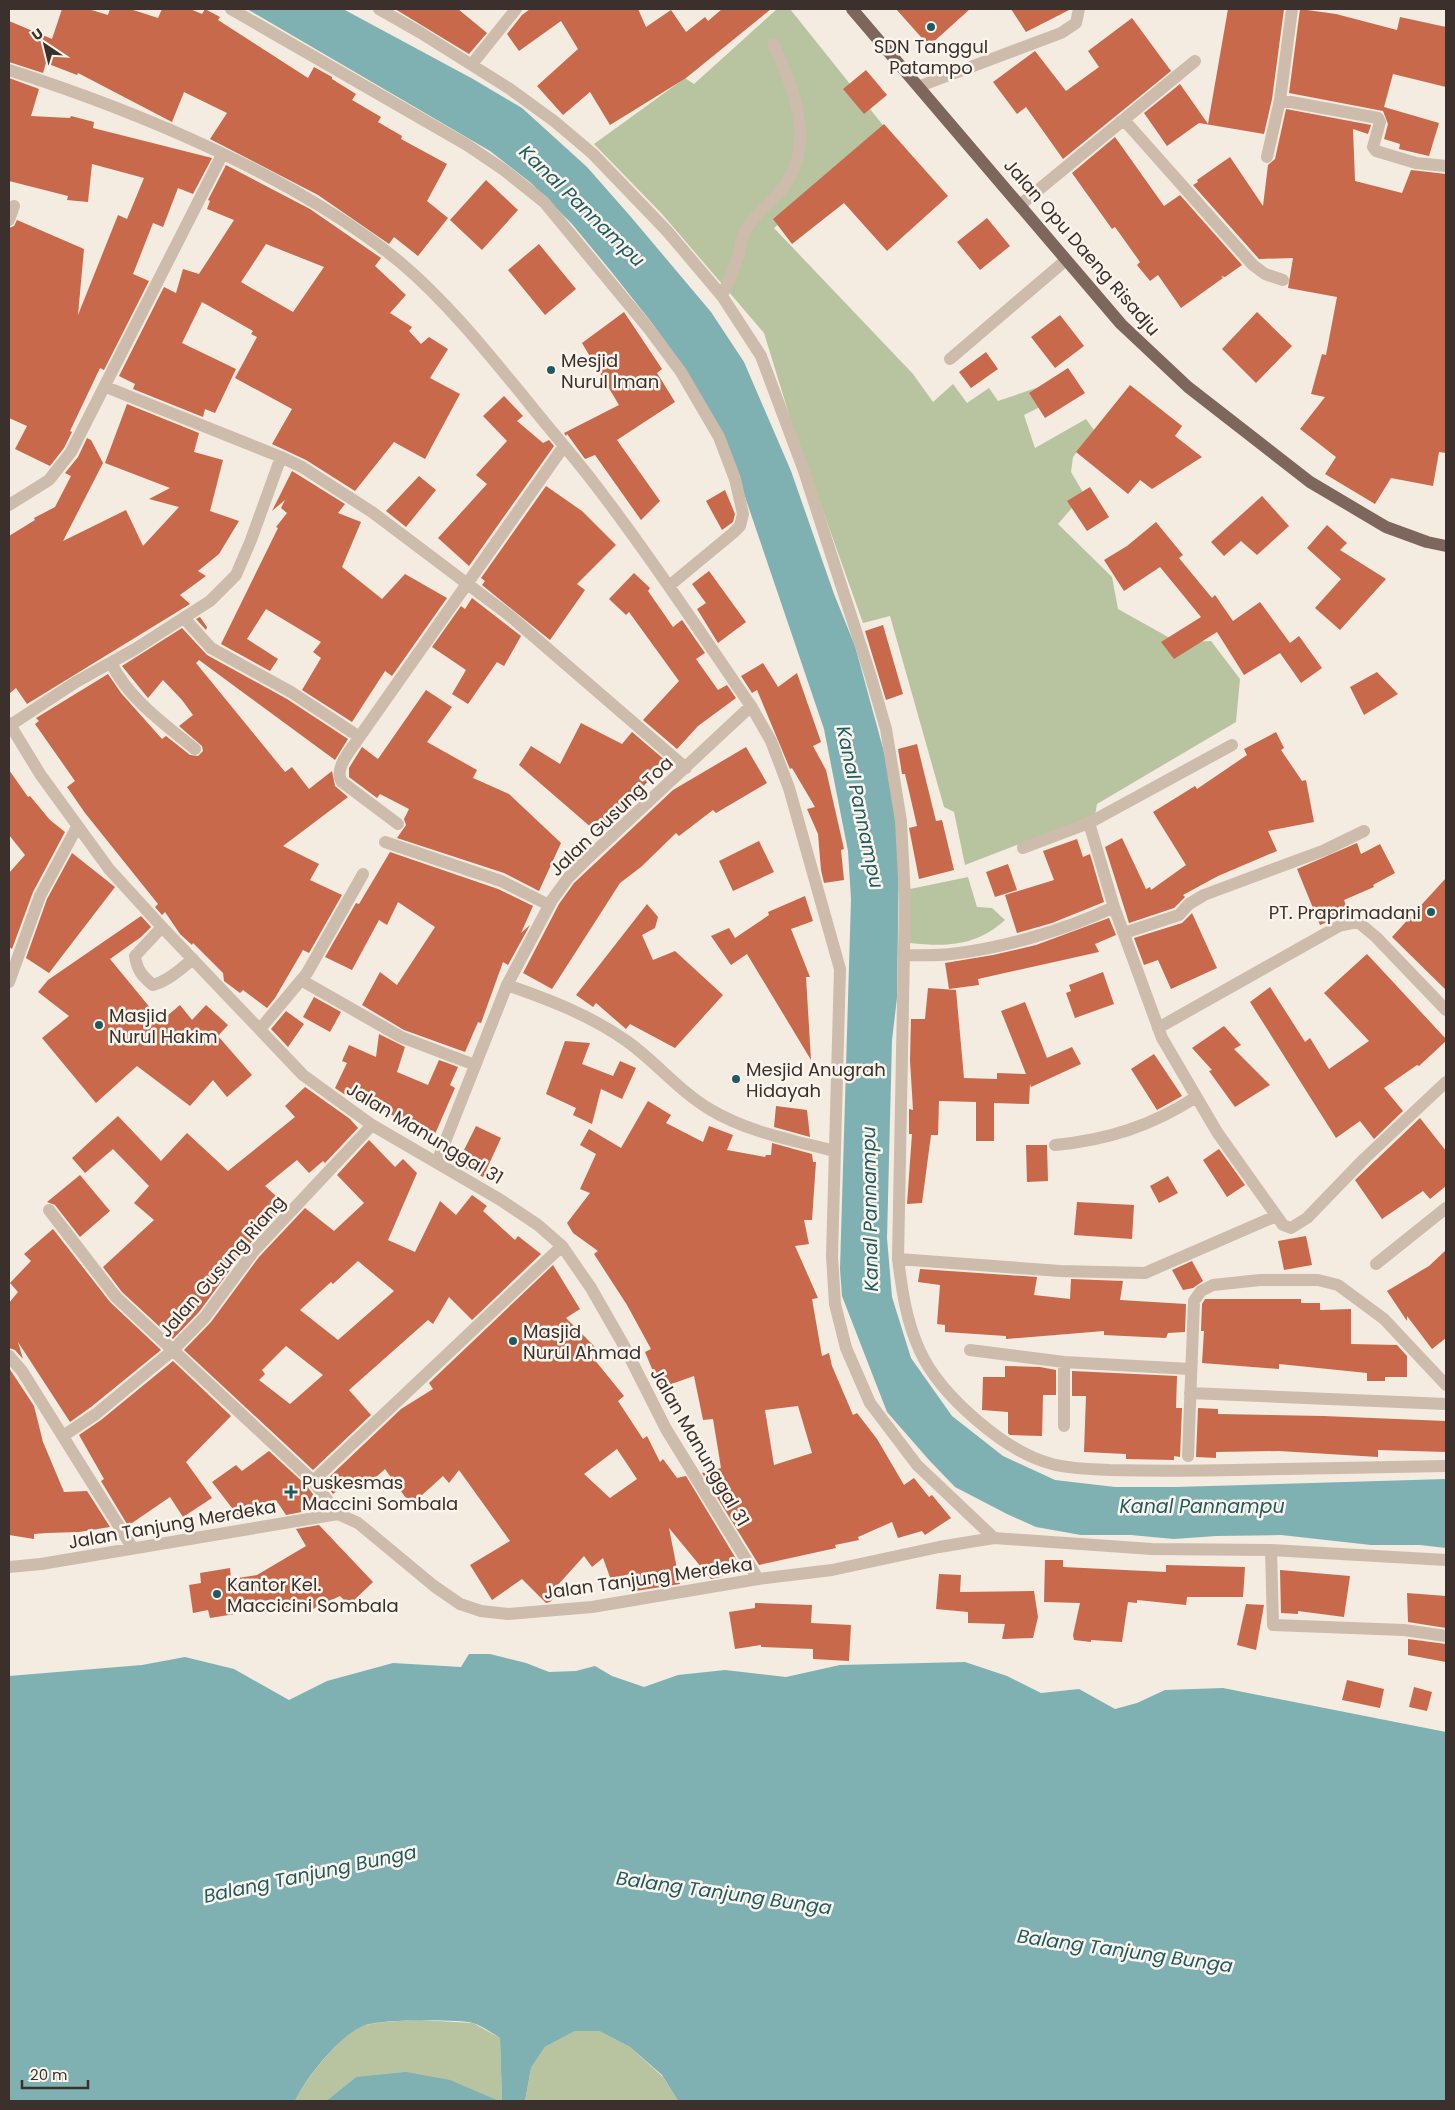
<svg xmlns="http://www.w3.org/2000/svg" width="1455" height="2110" viewBox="0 0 1455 2110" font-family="Poppins,sans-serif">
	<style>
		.green { fill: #b8c4a0 }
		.water { fill: #7fb0b2 }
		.building { fill: #c8694b; fill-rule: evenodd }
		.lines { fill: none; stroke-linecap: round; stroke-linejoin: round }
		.minor { stroke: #cdbbac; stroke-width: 12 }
		.major { stroke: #7d675c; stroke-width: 12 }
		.poi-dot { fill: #1f5a5e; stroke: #fbf5ee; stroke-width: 2 }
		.labels { text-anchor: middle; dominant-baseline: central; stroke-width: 5; stroke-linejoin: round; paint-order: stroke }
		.poi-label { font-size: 18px; fill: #3b302b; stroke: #fbf5ee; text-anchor: start }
		.street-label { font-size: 18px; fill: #3b302b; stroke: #fbf5ee }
		.water-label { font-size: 19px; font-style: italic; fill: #1f5a5e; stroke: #fbf5ee }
	</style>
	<rect width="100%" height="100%" fill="#f4ebe1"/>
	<path class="green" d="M777 9H790L890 134 774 228 913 374 933 402 953 384 967 403 989 388 998 401 1039 387 1050 402 1024 415 1035 448 1086 419 1094 430 1073 457 1071 472 1084 494 1058 524 1112 577 1118 609 1177 642 1211 641 1240 679 1236 722 1097 804 1095 815 965 865 954 812 944 807 890 616 863 623 791 421 764 333 662 214 594 144 685 78 694 84Z
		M968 877 977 907 992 908 1005 920C976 946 948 947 910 943V889Z
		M420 2020 473 2023 500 2038 502 2101 356 2077 326 2101H295C304 2081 344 2030 365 2025 383 2021 402 2021 420 2020Z
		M575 2031H599L630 2047 663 2077 678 2101H525L531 2068 545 2047Z"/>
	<path class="water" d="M247 9H343L473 79 522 108 587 167 631 217 711 312 744 362 791 471 834 594 855 646 884 752 894 804 899 852 897 998 892 1040 887 1238 892 1297 911 1358 952 1416 1003 1456 1055 1480 1115 1487H1175L1446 1479V1548L1420 1545H1371L1281 1535 1216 1536 1174 1539 1131 1535H1081L1036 1527 1007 1514 955 1487 929 1460 887 1412 842 1296 840 1269 851 899 848 851 824 729 740 482 687 372 652 323 610 270 572 224 531 183 490 151Z
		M469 1654H490L526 1663 549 1672 576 1671 595 1666 612 1676 644 1687 678 1675 725 1670 786 1677 840 1665 965 1662 1007 1676 1041 1693 1079 1689 1115 1709 1137 1703 1165 1690 1223 1688 1446 1732V2101H678L662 2075 630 2047 599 2031H575L545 2047 531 2068 525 2101H502L500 2038C492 2033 482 2026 473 2023 458 2019 377 2019 363 2026 339 2036 306 2078 295 2101H9V1676L142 1665 185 1657 234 1669 289 1700 327 1681 393 1663 461 1667Z
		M406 2072 450 2080 499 2101H326L356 2077Z"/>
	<path class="building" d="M62 9H88L108 15 110 9H130L158 18 162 9H190L202 14 205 9 220 17 218 20 308 78 314 67 332 77V79L356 94 352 100 381 117 378 122 402 136 401 139 447 164 427 201 448 218 418 256 394 237 389 244 318 195 210 139 227 113 184 92 172 122 78 73 77 75 46 63 43 73 9 62V21L52 39Z
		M395 9H458L487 33 469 54Z
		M530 9H638L646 27 671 10 686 32 705 17 708 21 722 9H771L686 78 610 125 590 92 563 115 537 86 578 49 561 21 519 51 507 34 522 15Z
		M896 9H970L929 46Z
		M1011 9H1071L1026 32Z
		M1228 9H1284L1272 99 1264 134 1199 123 1167 146 1144 113 1180 84 1208 124Z
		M1300 9 1336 14 1397 30 1400 17 1446 27V87L1393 74 1384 107 1439 123 1429 156 1399 149 1400 144 1384 139 1388 124 1383 111 1289 93Z
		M1132 18 1171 71 1063 159 1026 107 1017 114 993 82 1035 51 1066 91 1099 67 1088 51Z
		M866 70 887 95 864 114 843 89Z
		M9 78 39 89 31 116 70 118 71 116 94 122 93 128 212 158 193 194 178 188 163 227 153 223 133 274 149 281 104 370 100 368 70 431 72 432 64 448 50 466 15 449 27 426 9 418V228L14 226 17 220 84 249 78 315 118 215 127 219 144 178 92 164 88 202 67 200 68 196 9 181Z
		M1286 109 1371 125 1368 134 1353 129 1355 181 1402 193 1411 170 1446 174V453L1439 452 1433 486 1391 478 1375 504 1325 474 1336 457 1300 429 1325 397 1311 394 1322 354 1326 355 1337 297 1288 288 1293 258 1259 259 1193 185 1198 182 1197 180 1230 157 1263 206 1268 165 1275 159Z
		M884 124 948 196 887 251 844 203 792 244 773 219Z
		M1115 137 1164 206 1180 195 1242 265 1225 277 1221 276 1223 278 1181 308 1158 275 1150 281 1137 265 1140 262 1115 227 1112 229 1072 173Z
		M226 165 310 209 381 258 375 266 406 295 390 313 412 327 409 331 421 344 429 337 448 349 430 378 460 394 425 459 394 442 355 491 306 460 272 444 292 409 235 378 257 337 251 334 253 331 202 302 182 343 236 369 215 413 205 409 203 417 133 389 135 384 119 376 164 287 176 293 183 269 199 274 234 220 207 209 210 201 208 200ZM266 244 324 267 293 312 241 282Z
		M486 180 518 210 482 250 450 220Z
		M987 218 1010 246 980 270 957 242Z
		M539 244 576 289 545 315 508 270Z
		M624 312 662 369 657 373 675 402 617 440 660 501 641 520 595 455 585 459 567 434 566 436 564 433 619 405 582 343Z
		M1257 312 1292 346 1256 383 1222 349Z
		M1060 315 1084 346 1055 368 1031 337Z
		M986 352 998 369 971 388 959 372Z
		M1068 368 1085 393 1045 418 1029 393Z
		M1130 385 1182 426 1175 436 1202 457 1152 489 1140 480 1128 494 1076 452Z
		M504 396 523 416 517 421 543 443 549 440 554 446 469 566 438 538 487 484 476 475 507 441 483 416Z
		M127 404 199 433 194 452 223 460 210 511 239 521 219 554 198 571 206 576 180 595 190 604 27 704 16 688 9 694V536L35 520 34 518 55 507 71 476 65 473 78 457 87 438 91 440 103 463 63 541 126 510 143 546 179 507 149 499 170 488 105 463Z
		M292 471 345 504 338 513 361 522 342 567 382 599 405 574 447 598 392 676 385 671 352 722 302 690 321 658 313 652 321 642 266 609 247 639 278 659 270 671 221 644 278 528 276 527 287 513 281 508 285 500 272 511Z
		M419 476 436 490 406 527 386 511Z
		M546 486 582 511 616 545 577 584 585 590 550 640 482 585 485 581 481 578Z
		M1090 487 1109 517 1087 531 1067 501Z
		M725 490 735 514 733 522 722 530 706 501Z
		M1262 496 1289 526 1257 555 1241 541 1224 556 1211 542Z
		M1156 522 1183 555 1179 558 1212 598 1215 595 1233 621 1260 602 1290 643 1299 636 1322 668 1301 683 1280 653 1244 675 1217 632 1174 659 1161 642 1201 617 1160 567 1124 591 1104 560 1127 546Z
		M1327 525 1347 543 1340 550 1386 579 1340 630 1315 608 1341 579 1307 548Z
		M709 571 746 622 718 643 697 609 706 603 692 584Z
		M634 573 650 588 648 591 673 627 682 620 705 653 696 659 718 690 727 685 736 698 698 726 677 749 643 720 679 681 629 612 626 615 609 599Z
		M472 598 521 636 504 666 497 662 468 704 452 694 466 670 432 647 461 606 465 609Z
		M200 617 207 627 206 630 196 619Z
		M883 625 903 694 886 700 865 631Z
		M182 628 207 655 287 699 348 739 335 760 199 660 196 663 285 772 292 767 309 789 332 771 335 786 348 797 283 846 319 864 310 880 342 895 309 953 303 950 275 998 267 1008 243 990 240 993 224 981 223 973 193 943 192 945 180 934 165 912 162 915 155 907 158 904 85 813 67 787 75 781 35 724 39 721 36 718 108 674 121 693 162 739 166 736 190 755 198 756 203 751 202 746 179 726 193 715 182 700 163 680 148 698 122 666Z
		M763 663 778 687 797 673 821 742 813 746 826 770 844 849 841 850 844 880 824 883 821 870 818 834 807 809 815 807 792 768 790 769 757 690 752 693 741 676Z
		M1377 672 1398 694 1364 715 1350 687Z
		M426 690 452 707 427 742 477 770 473 778 509 794 561 843 539 891 504 873 397 838 406 825 404 819 409 809 380 794 377 798 349 777V768L362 747 378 759Z
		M581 723 622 744 632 732 666 761 600 835 519 765 531 746 560 764Z
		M1276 732 1284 748 1281 750 1302 781 1306 780 1314 822 1268 831 1277 851 1218 876 1183 895 1185 897 1174 908 1129 923 1105 847 1122 838 1146 889 1150 887 1151 890 1186 865 1153 812 1195 786 1197 789 1247 755 1244 749Z
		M917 744 936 821 942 820 954 870 919 879 909 828 917 826 905 774H902L898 749Z
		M746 747 767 783 716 813 713 810 679 836 676 833 641 867 620 883 552 989 523 973 559 904 574 883 673 790Z
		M9 770 28 797 30 796 50 820 65 832 33 892 12 949 9 947V873L25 855 9 835Z
		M1077 839 1083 857 1090 854 1104 902 1052 923 1017 933 1005 895 1054 880 1043 851Z
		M759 841 774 872 733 891 719 861Z
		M1357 843 1361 854 1380 844 1395 873 1373 885 1374 887 1344 900 1349 913 1320 925 1297 869Z
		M390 852 498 889 533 906 521 933 530 925 508 965 503 962 481 1023 478 1022 465 1052 404 1030 362 1005 380 972 397 985 435 927 398 902 387 925 379 920 352 970 325 957 356 903 359 904Z
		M72 853 115 887 49 973 26 958 47 899Z
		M1008 864 1017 890 995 897 986 872Z
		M1446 878V990L1392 937Z
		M805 896 813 921 791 929 810 977H806L811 1060 747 954 731 965 711 936 729 928 735 938 769 915 768 912Z
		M647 904 658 917 655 928 642 935 653 960 675 951 723 995 675 1048 630 1024 626 1029 596 1003 593 1007 576 995Z
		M1192 913 1217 968 1171 989 1158 960 1144 965 1134 938 1182 923Z
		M141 916 151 927 141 937 110 959 161 1021 180 1005 192 1020 206 1005 228 1025 218 1036 252 1075 227 1097 213 1080 190 1106 137 1066 96 1103 42 1038 69 1016 38 992 48 980Z
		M1109 918 1116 935 1095 944 1099 952 978 979 979 985 949 989 945 963 993 955 1036 945Z
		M1367 954 1446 1039V1041L1419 1066 1417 1065 1384 1088 1403 1111 1374 1139 1360 1121 1336 1138 1250 1002 1270 987 1305 1042 1310 1038 1329 1069 1369 1041 1324 993Z
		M1103 972 1114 1004 1075 1018 1066 993 1071 991 1069 985Z
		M928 988 956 990 964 1078 997 1079V1073L1026 1074 1001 1011 1025 1002 1047 1058 1072 1047 1081 1064 1031 1087 1030 1084 1029 1104 994 1103V1141H976V1102L939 1101 938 1135H931L922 1203 907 1204 912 1134H909V1109L913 1110 910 1060 911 1019H925Z
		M314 997 341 1012 330 1032 303 1017Z
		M286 1011 304 1024 288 1047 271 1029Z
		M1224 1026 1241 1045 1234 1049 1270 1085 1235 1107 1209 1071 1212 1070 1192 1048Z
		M379 1034 405 1047 397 1072 428 1085 439 1060 458 1067 450 1085 455 1088 435 1134 344 1094 335 1088 347 1063 342 1061 349 1045 376 1057Z
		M565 1041 590 1043 582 1064 613 1076 620 1061 636 1068 622 1099 601 1089 592 1124 573 1115 576 1108 546 1094Z
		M1154 1054 1182 1096 1157 1110 1131 1069Z
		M305 1087 350 1119 358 1128 325 1163 323 1161 309 1173 297 1160 265 1186 286 1205 247 1247 199 1312 173 1339 122 1292 103 1267 154 1220 134 1203 149 1186 113 1149 85 1173 72 1158 118 1116 161 1161 187 1133 228 1171 295 1117 285 1106Z
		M648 1101 671 1115 666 1123 703 1142 709 1126 733 1135 727 1150 765 1157 766 1155H771L772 1143 812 1154 813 1162H816L812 1220H804L809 1244 795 1246 818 1298 812 1299 822 1356 829 1353 832 1366 853 1415 857 1413 877 1439 904 1485 914 1478 929 1497 932 1495 951 1518 925 1535 922 1531 898 1538 892 1522 858 1537 859 1540 835 1545 836 1548 759 1565 702 1473 721 1468 713 1419 703 1420 694 1376 660 1388 645 1352 651 1349 627 1305 594 1254 598 1251 573 1233 567 1223 590 1193 580 1189 596 1154 580 1145 589 1129 621 1148ZM798 1406 812 1453 774 1465 765 1410Z
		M776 1106 807 1110 810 1137 774 1127Z
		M1420 1118 1446 1151V1186L1430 1199 1423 1191 1382 1219 1355 1180Z
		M476 1126 501 1138 483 1177 457 1164Z
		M369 1140 395 1167 403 1159 417 1173 388 1240 415 1252 440 1201 456 1215 472 1195 487 1206 483 1211 515 1240 518 1236 541 1254 472 1320 449 1297 433 1324 428 1320 349 1390 371 1415 313 1470 184 1350 211 1322 259 1257 305 1208 334 1231 364 1203 337 1175ZM358 1261 394 1291 338 1340 300 1310 331 1282 333 1284ZM286 1346 323 1375 290 1404 259 1380 265 1374 262 1370Z
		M1026 1145H1047L1048 1181 1027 1182Z
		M1219 1149 1245 1185 1227 1197 1203 1160Z
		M80 1175 110 1211 80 1237 55 1205 47 1202Z
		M1168 1176 1178 1193 1159 1203 1150 1186Z
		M1077 1202 1134 1205 1132 1239 1074 1235Z
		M53 1229 110 1302 161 1350 91 1407 70 1422 18 1342 23 1359 15 1350 9 1348V1303L18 1292 10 1283 31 1261 24 1254Z
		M1306 1236 1312 1265 1284 1270 1278 1241Z
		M1446 1250V1338L1432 1349 1407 1316V1321L1387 1291 1429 1266Z
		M1192 1261 1203 1281 1193 1288 1183 1290 1172 1270Z
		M553 1265 580 1309 566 1318 595 1347 589 1353 624 1396 618 1401 643 1439 647 1436 660 1462 663 1459 677 1478 686 1476 738 1562 721 1577 711 1579 669 1528 680 1584 636 1591 629 1574 611 1580 603 1558 592 1567 584 1556 556 1587 560 1591 550 1602 546 1603 522 1579 492 1600 470 1565 510 1541 459 1470 449 1483 443 1476 411 1505 385 1469 363 1489 355 1477 333 1494 324 1482 401 1409 433 1389 429 1383ZM617 1449 637 1479 610 1498 584 1474Z
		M920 1269 1037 1277 1034 1295 1070 1299 1071 1279 1123 1281 1120 1300 1186 1304 1185 1332 1168 1333 1166 1338 1104 1335V1331L1006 1339V1336L945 1332V1325L937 1324 940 1285 918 1282Z
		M1205 1299H1301V1303H1320V1310L1351 1309V1344L1397 1345 1407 1356V1377H1385V1381H1367V1373L1279 1364V1369L1202 1363 1204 1331H1201L1202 1304Z
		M173 1361 231 1416 186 1462 212 1498 183 1517 170 1497 132 1523 127 1524 101 1481 104 1479 79 1435 101 1420Z
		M1005 1366 1040 1367 1056 1370V1395H1043L1042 1436 1010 1435 1008 1433V1412L982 1410 983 1377H1005Z
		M9 1368 34 1406 43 1442 64 1492 87 1491 110 1527 79 1532 46 1533 34 1534V1539L9 1535Z
		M1072 1371 1177 1376 1176 1408H1182L1180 1457 1174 1456V1460L1126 1459V1454L1084 1452 1086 1396H1072Z
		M1198 1408 1218 1409V1414L1323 1416 1446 1421V1452L1378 1450V1457L1279 1451 1216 1452V1458L1196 1457Z
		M269 1451 307 1486 320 1504 312 1510 286 1515 276 1500 242 1521 212 1482 236 1465 242 1471Z
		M319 1525 373 1582 349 1605 340 1596 313 1609 309 1604 296 1612 277 1611 269 1600 234 1606 235 1614 210 1618 208 1610 193 1613 189 1585 201 1583 200 1573 230 1568 231 1579 257 1575 306 1546 296 1529Z
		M1045 1560H1063V1567L1166 1572V1565L1245 1567 1243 1597H1187L1186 1605 1137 1600V1603L1128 1602 1122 1642 1091 1640V1642L1074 1640 1073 1635 1080 1603 1044 1602Z
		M1280 1570 1350 1576 1344 1617 1298 1611V1614L1281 1613Z
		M939 1574 961 1575 960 1592 1034 1591 1038 1617 1033 1638 1002 1639 1005 1624 968 1623V1612L936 1609Z
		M1407 1593 1446 1596V1628L1408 1622Z
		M755 1603 812 1605 811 1623 851 1625 849 1661 813 1659V1649L761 1647V1645L735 1649 729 1612 755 1608Z
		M1246 1604 1264 1605 1256 1650 1237 1645Z
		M1408 1639 1446 1644V1662L1408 1655Z
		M1347 1680 1384 1689 1380 1708 1342 1700Z
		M1414 1687 1432 1692 1427 1711 1409 1707Z"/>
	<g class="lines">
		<path class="minor" d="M231 9 467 145 504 170 544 202 649 329 681 372 719 437 735 479 743 514 740 526 733 533 669 586
			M379 9 421 33 510 89 554 121 593 154 667 231 722 296 761 356 804 471 870 674 886 729 901 821 905 899 898 1259C902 1290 906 1321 920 1351 940 1395 1005 1452 1052 1464 1070 1469 1091 1469 1109 1470 1151 1471 1192 1471 1234 1470 1305 1468 1375 1468 1446 1466
			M472 64 516 9
			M9 70C137 111 297 177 401 263 447 302 486 351 524 397 550 430 578 461 603 495 655 563 702 635 751 706L771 741 789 788 840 969 832 1256 835 1304 846 1348 870 1403 917 1465 994 1538
			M920 86 1061 33 1076 23 1079 9
			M1280 100 1378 118 1380 122 1373 147 1376 151 1416 163 1446 166
			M1124 120 1253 265 1265 274 1283 280
			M1267 157 1280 100 1292 9
			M1020 205 1195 61
			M9 220 14 206
			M722 296C727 284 734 271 738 257 740 249 741 239 745 231 755 212 776 200 787 182 815 138 793 86 773 44
			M950 359 1066 260
			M106 387 281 457 302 467 372 512 510 616 686 768
			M9 505 49 480 71 452 222 155
			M184 618 211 648 291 692 358 736V739
			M111 663C129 699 164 724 195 749
			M9 723 40 774 109 869 162 927 303 1075 372 1125 499 1199 538 1225 562 1246 591 1288 623 1344 666 1429 758 1579
			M9 726 76 682 135 649 210 601 236 575 251 540 281 457
			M1089 823 1114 907 1162 1038 1217 1132 1283 1225 1291 1228 1307 1218 1364 1159 1446 1082
			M398 824 342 782C333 769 351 750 358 739L564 446
			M385 842 501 881 549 905
			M1023 848 1089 823 1232 745
			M162 927 135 956C137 970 142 976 153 985 169 980 181 969 193 959
			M1124 933 1179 915 1189 904 1204 895 1325 850 1364 831
			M904 955C920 955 936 956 951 954 1004 948 1065 930 1114 907
			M301 980 401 1037 475 1065
			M9 982 40 896 77 827
			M507 985C550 1000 590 1015 628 1042 657 1063 680 1092 711 1110 748 1132 792 1140 834 1151
			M1158 1028 1339 926 1358 922 1376 937 1446 1010
			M260 1029 307 973 363 874
			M1055 1145C1107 1140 1152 1126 1196 1097
			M437 1162 507 985 552 900 568 878 588 858 751 706
			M49 1210 116 1297 313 1481 338 1514
			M898 1259 1060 1271 1145 1273 1276 1216
			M1376 1264 1446 1208
			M970 1350 1064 1362 1190 1369
			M9 1356 22 1371 132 1547
			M1190 1393 1446 1404
			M1064 1426V1362
			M63 1436 96 1414 172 1351 205 1317 253 1252 372 1125
			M1188 1456 1194 1301 1201 1291 1213 1285 1260 1280H1318L1338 1285 1384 1319 1446 1385
			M313 1481 562 1246
			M1271 1550 1273 1625 1404 1630 1446 1636
			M9 1567 41 1564 338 1514 358 1523 434 1586 460 1604 481 1611 508 1614 592 1607 758 1579 832 1570 939 1547 994 1538 1152 1549 1271 1550 1446 1560"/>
		<path class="major" d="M852 9 1121 324 1188 387 1310 482 1386 527 1427 542 1446 546"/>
	</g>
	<g class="poi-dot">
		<circle cx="931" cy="27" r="5"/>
		<circle cx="551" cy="370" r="5"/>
		<circle cx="1431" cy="912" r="5"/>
		<circle cx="99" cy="1025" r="5"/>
		<circle cx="736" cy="1079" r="5"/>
		<circle cx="513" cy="1341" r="5"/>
		<path d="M288.5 1484.5h5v5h5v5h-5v5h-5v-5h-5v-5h5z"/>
		<circle cx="217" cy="1594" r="5"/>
	</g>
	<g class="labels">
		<g class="poi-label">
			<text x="931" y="46" text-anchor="middle">SDN Tanggul<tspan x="931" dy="21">Patampo</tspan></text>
			<text x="561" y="360">Mesjid<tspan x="561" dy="21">Nurul Iman</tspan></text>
			<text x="1421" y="912" text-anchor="end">PT. Praprimadani</text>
			<text x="109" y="1015">Masjid<tspan x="109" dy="21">Nurul Hakim</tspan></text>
			<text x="746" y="1069">Mesjid Anugrah<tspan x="746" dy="21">Hidayah</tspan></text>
			<text x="523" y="1331">Masjid<tspan x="523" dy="21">Nurul Ahmad</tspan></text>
			<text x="302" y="1482">Puskesmas<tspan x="302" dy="21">Maccini Sombala</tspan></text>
			<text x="227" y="1584">Kantor Kel.<tspan x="227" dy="21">Maccicini Sombala</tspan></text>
		</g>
		<g class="street-label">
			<text transform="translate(1082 247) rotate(49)">Jalan Opu Daeng Risadju</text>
			<text transform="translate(611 816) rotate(-44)">Jalan Gusung Toa</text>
			<text transform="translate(425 1133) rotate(31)">Jalan Manunggal 31</text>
			<text transform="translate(222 1266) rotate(-49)">Jalan Gusung Riang</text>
			<text transform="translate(700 1447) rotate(60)">Jalan Manunggal 31</text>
			<text transform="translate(172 1524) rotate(-10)">Jalan Tanjung Merdeka</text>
			<text transform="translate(648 1578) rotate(-8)">Jalan Tanjung Merdeka</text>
		</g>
		<g class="water-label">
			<text transform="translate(582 206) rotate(44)">Kanal Pannampu</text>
			<text transform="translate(860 807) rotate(78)">Kanal Pannampu</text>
			<text transform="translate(870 1209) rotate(-91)">Kanal Pannampu</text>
			<text x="1202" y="1506">Kanal Pannampu</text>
			<text transform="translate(310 1874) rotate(-12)">Balang Tanjung Bunga</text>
			<text transform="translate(724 1893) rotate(8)">Balang Tanjung Bunga</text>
			<text transform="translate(1125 1951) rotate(8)">Balang Tanjung Bunga</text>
		</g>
	</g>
	<rect width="1455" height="2110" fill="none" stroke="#3b302b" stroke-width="20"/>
	<g transform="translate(45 45) rotate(325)" stroke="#fbf5ee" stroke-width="4" paint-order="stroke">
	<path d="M0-4L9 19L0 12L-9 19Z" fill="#3b302b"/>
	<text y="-8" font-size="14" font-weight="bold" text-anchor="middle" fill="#3b302b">U</text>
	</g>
	<path d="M22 2080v8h66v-8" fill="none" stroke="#3b302b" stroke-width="2.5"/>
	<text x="30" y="2080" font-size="15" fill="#3b302b" stroke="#fbf5ee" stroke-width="4" paint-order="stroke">20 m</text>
</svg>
